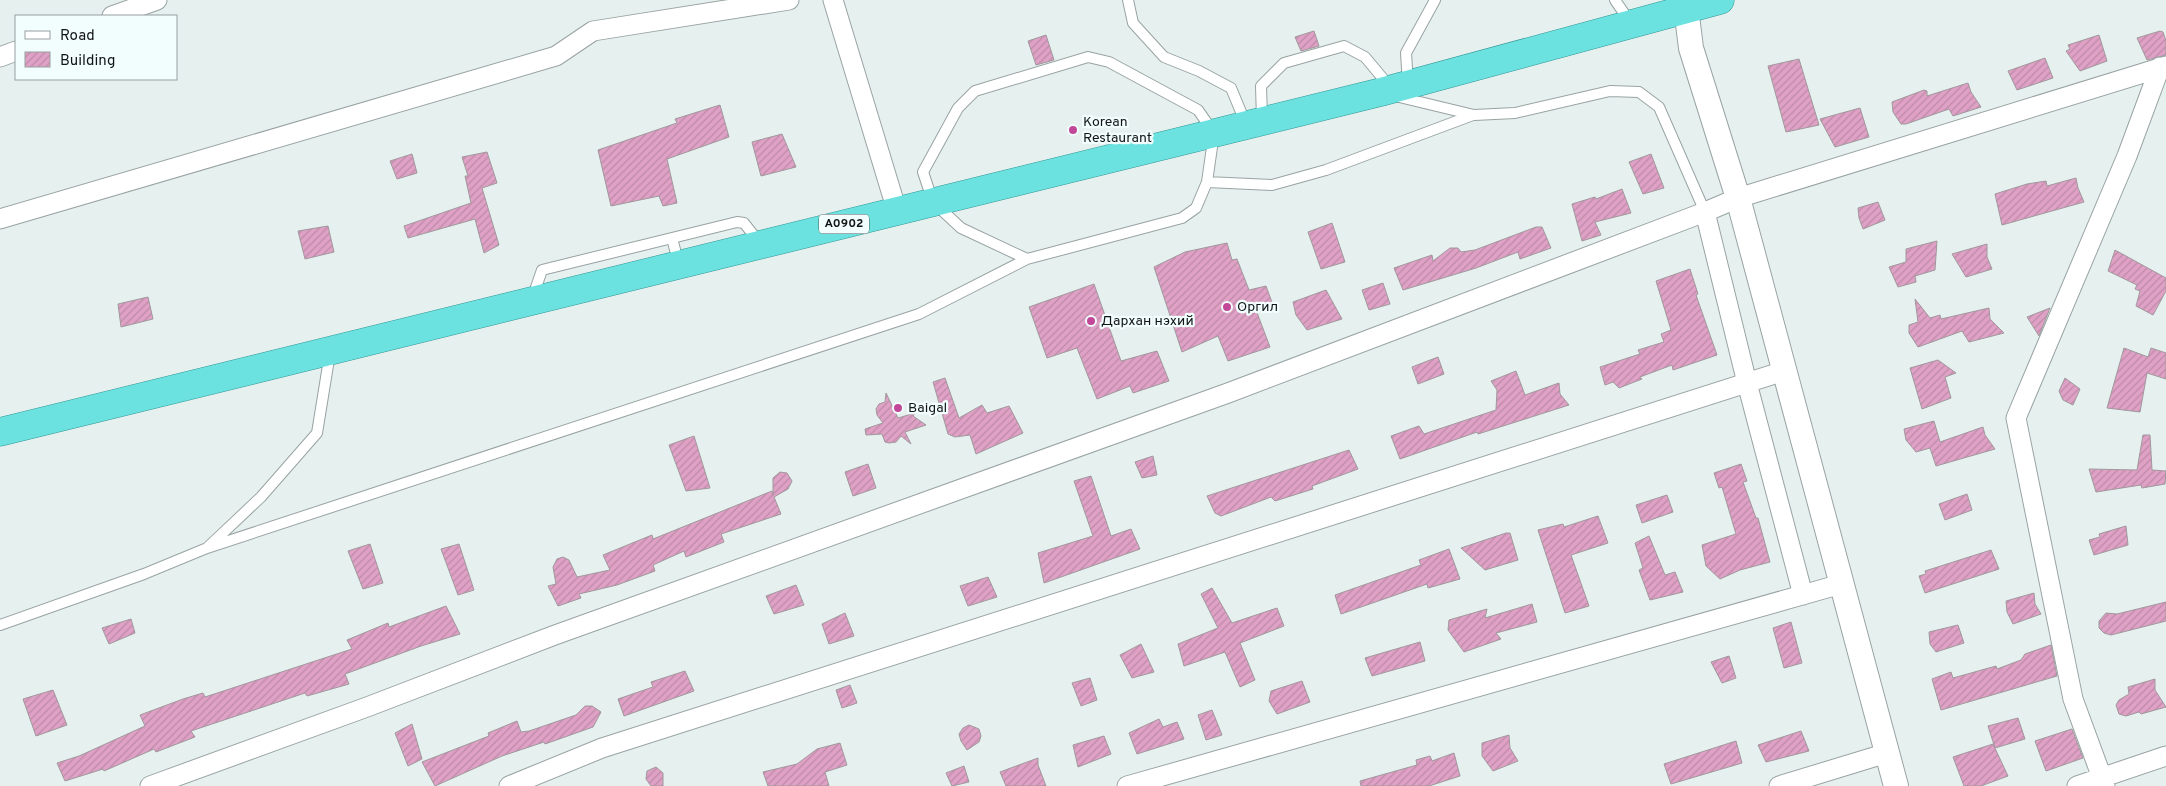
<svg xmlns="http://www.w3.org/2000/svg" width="2166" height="786" viewBox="0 0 2166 786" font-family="Overpass,sans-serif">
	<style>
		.building { fill: url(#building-hatch); stroke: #a0989c }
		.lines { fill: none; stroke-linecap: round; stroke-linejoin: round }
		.service-casing { stroke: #99a3a3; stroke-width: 12 }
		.minor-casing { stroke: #99a3a3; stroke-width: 21 }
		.tertiary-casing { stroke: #99a3a3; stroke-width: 26 }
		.trunk-casing { stroke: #339593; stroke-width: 29 }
		.service { stroke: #fff; stroke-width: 10 }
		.minor { stroke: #fff; stroke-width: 19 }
		.tertiary { stroke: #fff; stroke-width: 24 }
		.trunk { stroke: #6be2e0; stroke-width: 28 }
		.poi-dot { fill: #c24799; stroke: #f2fdfd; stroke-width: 2 }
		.labels { text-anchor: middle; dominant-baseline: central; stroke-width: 4.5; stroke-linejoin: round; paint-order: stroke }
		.shield { fill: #f2fdfd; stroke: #545b5a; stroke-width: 1 }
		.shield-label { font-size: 12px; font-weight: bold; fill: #111514 }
		.poi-label { font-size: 14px; fill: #111514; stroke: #f2fdfd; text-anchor: start }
	</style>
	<defs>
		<pattern id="building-hatch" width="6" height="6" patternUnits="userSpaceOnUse" patternTransform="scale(1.25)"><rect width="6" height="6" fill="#dfa1c5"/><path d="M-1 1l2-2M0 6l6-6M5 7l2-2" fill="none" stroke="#be8aa8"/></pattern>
	</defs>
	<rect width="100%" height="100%" fill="#e5f0ef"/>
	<path class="building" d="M1314 31 1319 46 1301 51 1295 37Z
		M2160 31 2163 32 2166 41V55L2147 60 2137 38Z
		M1046 35 1054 60 1036 65 1028 41Z
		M2099 35 2107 61 2080 71 2066 51 2070 49 2068 45Z
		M2045 58 2053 78 2017 90 2008 71Z
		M1799 59 1819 125 1786 132 1768 66Z
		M1968 83 1971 92 1981 107 1953 116 1949 109 1906 124H1901L1893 112 1892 102 1924 90 1927 91V96Z
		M720 105 729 137 667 159 677 203 663 206 659 196 611 206 598 150 677 123 675 119Z
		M1860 108 1869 137 1835 147 1820 119Z
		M782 134 796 167 761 176 752 142Z
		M487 152 497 183 482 188 499 245 484 253 475 219 408 238 404 226 471 203 465 176H468L462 157Z
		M412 154 417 173 397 179 390 161Z
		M1651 154 1664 188 1643 194 1629 162Z
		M2076 178 2078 188 2084 202 2002 225 1995 194 2027 184 2046 181 2047 186Z
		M1622 189 1631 213 1595 222 1601 235 1582 241 1572 204 1595 197 1596 199Z
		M1878 202 1885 220 1863 229 1859 218 1858 208Z
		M1332 223 1345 262 1321 269 1308 232Z
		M328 226 334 252 305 259 298 231Z
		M1536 227H1542L1551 248 1520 259 1518 252 1476 268 1403 290 1394 268 1432 255 1433 261 1450 248H1458L1461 252 1475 250Z
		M1937 241 1935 270 1915 276 1916 282 1898 287 1889 267 1906 262V249Z
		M1227 243 1232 260 1237 259 1249 290 1266 286 1273 305 1256 310 1270 347 1228 361 1218 336 1182 352 1154 267 1185 252Z
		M1987 244V257L1992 269 1966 277 1952 254Z
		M2115 250 2166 278V291L2153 315 2136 306 2140 291 2135 289 2137 285 2108 271Z
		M1690 269 1698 294 1696 295 1717 355 1673 370 1672 365 1640 377 1642 379 1619 388 1613 382 1605 385 1600 367 1640 354 1638 350 1664 342 1661 334 1671 330 1656 281Z
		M1383 283 1390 304 1369 310 1362 290Z
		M1094 284 1121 361 1157 351 1169 381 1133 393 1130 386 1097 399 1077 348 1047 358 1029 307Z
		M1326 290 1342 319 1307 330 1296 315 1293 302Z
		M148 297 153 319 121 327 118 304Z
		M1915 299 1930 318 1940 315 1941 319 1989 308 1990 319 2004 333 1969 342 1962 331 1918 347 1909 333V325L1918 322Z
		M2050 308 2039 336 2027 317Z
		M2124 348 2148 357 2151 348 2166 353V379L2147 373 2140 412 2107 408Z
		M1438 357 1444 374 1418 384 1412 367Z
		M1938 360 1956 373 1945 377 1951 398 1922 409 1910 368Z
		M1516 371 1525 395 1559 383 1560 394 1569 405 1478 434 1477 432 1400 459 1391 436 1419 426 1424 434 1496 410 1497 390 1491 381Z
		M945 378 959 418 982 405 987 413 1009 406 1023 433 976 454 970 435 955 437 948 434 933 382Z
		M2065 378 2080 389 2073 405 2063 400 2059 391Z
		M886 393 898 418 915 413 913 416 926 425 905 432 911 444 901 436 896 442 889 443 885 442 882 434 866 435 865 429 883 423 877 415 876 409 879 404 885 402Z
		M1934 421 1940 442 1983 427 1985 435 1995 449 1936 466 1930 448 1916 452 1906 440 1904 429Z
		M2143 435H2150L2152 470 2166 471 2165 484 2142 488 2141 485 2096 492 2089 469 2137 470Z
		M694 436 710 488 686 491 669 445Z
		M1349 450 1358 469 1312 486 1313 489 1275 501 1271 497 1221 516 1215 513 1207 496Z
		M1153 456 1157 475 1142 478 1135 462Z
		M868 464 876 488 853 496 845 472Z
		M1741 464 1747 481 1743 482 1756 518H1758L1770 562 1740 570 1720 579 1706 566 1702 545 1736 534 1722 487 1719 488 1714 473Z
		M780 472 787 473 792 481 788 489 774 497 781 514 721 534 724 542 686 557 684 551 653 565 655 571 617 585 579 594 581 598 558 606 548 586 556 584 553 567 557 559 563 557 569 560 577 577 610 570 603 555 652 535 653 539 772 491 773 495V478Z
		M1091 476 1111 536 1131 529 1140 549 1044 583 1038 553 1093 536 1074 481Z
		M1967 494 1972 510 1945 520 1939 504Z
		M1667 495 1673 512 1642 523 1636 505Z
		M1598 516 1608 543 1571 555 1589 606 1565 613 1538 530 1563 524 1564 527Z
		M2126 526 2128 545 2094 555 2089 540 2100 537 2099 534Z
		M1506 533H1510L1518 560 1485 570 1461 548Z
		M1649 536 1665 575 1675 572 1683 592 1650 600 1639 570 1643 568 1635 543Z
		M370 544 383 583 363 589 348 551Z
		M459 544 474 590 458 595 441 549Z
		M1449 549 1460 579 1428 588 1427 584 1341 614 1335 595 1421 565 1419 560Z
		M1991 550 1999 569 1925 593 1919 576 1926 574 1925 571Z
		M988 577 997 597 968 606 960 586Z
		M796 585 804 605 774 614 766 596Z
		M1212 588 1232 623 1277 608 1284 626 1240 643 1255 680 1240 687 1225 652 1184 666 1178 644 1218 628 1201 594Z
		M2034 593 2035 604 2041 614 2013 624 2007 612 2006 601Z
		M2166 602V621L2111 635 2104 633 2099 628V621L2106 613 2117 614Z
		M1532 604 1537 622 1496 633 1501 639 1464 652 1448 630 1449 620 1487 609 1485 618Z
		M446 606 460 634 421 646 345 674 349 684 307 696 305 693 191 731 195 737 156 752 154 749 104 771 103 769 65 781 57 763 79 756 145 726 140 715 183 699 203 693 205 697 352 649 347 640 388 623 389 627Z
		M845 613 854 636 829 644 822 624Z
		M131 619 135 633 109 644 102 628Z
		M1791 622 1802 663 1784 668 1773 628Z
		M1958 625 1964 643 1936 652 1930 644 1929 632Z
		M1420 642 1425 661 1372 676 1365 658Z
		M1141 644 1154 672 1132 678 1120 655Z
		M2051 645 2057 676 1941 710 1932 679 1951 672 1953 678 1996 666 1997 669 2021 660 2025 654Z
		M1729 656 1736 678 1722 683 1711 662Z
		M685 671 694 691 624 716 618 699 653 687 651 682Z
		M1090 678 1097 700 1081 706 1072 683Z
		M2155 679V690L2166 707 2141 714 2139 712 2126 716 2119 714 2116 705 2119 700 2129 694 2128 687Z
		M1302 681 1310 702 1277 714 1269 701 1271 691Z
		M850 685 857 703 842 708 836 690Z
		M53 690 67 725 36 736 23 699Z
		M585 706H592L601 712 593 727 545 744 544 742 502 756 435 786 422 762 489 736 488 733 517 721 521 732 529 731 576 715Z
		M1212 710 1222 735 1206 740 1198 715Z
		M2018 718 2025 739 1995 748 1988 726Z
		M1159 719 1163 727 1177 722 1184 739 1137 754 1129 733Z
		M412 724 422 759 408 766 395 733Z
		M969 725 979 729 981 736 979 742 967 750 961 741 959 734 963 728Z
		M2072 729 2083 758 2046 771 2035 741Z
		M1801 731 1809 751 1766 762 1758 745Z
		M1509 735 1510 748 1518 761 1493 771 1482 756V743Z
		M1104 736 1111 754 1078 767 1073 745Z
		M1736 741 1742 763 1671 784 1664 764Z
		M840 743 847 765 825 772 829 786H768L763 772 797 764 817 749Z
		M1993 744 2008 776 1981 786H1964L1953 757Z
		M1454 753 1460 776 1429 786H1361L1360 781 1417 765 1416 760 1430 756 1432 761Z
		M1038 758V765L1046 786H1006L1000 772Z
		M964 766 969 782 952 786 946 773Z
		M656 767 663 773V786H651L646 779 647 771Z"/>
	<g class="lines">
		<g class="service-casing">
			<path id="service" d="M1128 0 1133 23 1164 57 1199 71 1231 88 1246 124
				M1615 0 1630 22
				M1088 57 1109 62 1198 110 1214 133 1207 182 1196 208 1182 218 1027 259 961 228 933 202 923 172 958 108 975 91Z
				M1408 84 1406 53 1435 0
				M1395 96 1474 115 1515 113 1610 91 1639 92 1659 107 1705 212
				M1262 119 1261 86 1284 63 1344 46 1365 57 1390 87
				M1207 182 1272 185 1326 170 1473 115
				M672 238 679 265
				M532 299 542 270 737 222 744 223 759 242
				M207 548 919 314 1027 259
				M0 625 144 574 207 548 261 497 317 433 330 353"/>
		</g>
		<g class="minor-casing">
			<path id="minor" d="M833 0 897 211
				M112 16 157 0
				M0 57 16 51
				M1705 212 1747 383 1803 595
				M0 219 556 56 593 31 789 0
				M150 786 367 707 555 635 1228 393 1705 212 1738 198 2166 66
				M509 786 602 748 1784 371
				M1127 786 1841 584
				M1779 786 1887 753
				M2077 786 2166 756
				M2105 786 2073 699 2016 418 2127 156 2160 67"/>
		</g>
		<g class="tertiary-casing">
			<path id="tertiary" d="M1686 8 1691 48 1738 198 1896 786"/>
		</g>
		<g class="trunk-casing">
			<path id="trunk" d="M0 432 1381 92 1720 0"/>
		</g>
		<use href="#service" class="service"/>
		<use href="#minor" class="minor"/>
		<use href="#tertiary" class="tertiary"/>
		<use href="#trunk" class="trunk"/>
	</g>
	<g class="poi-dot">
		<circle cx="1073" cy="130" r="5"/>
		<circle cx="1227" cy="307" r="5"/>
		<circle cx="1091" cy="321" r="5"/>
		<circle cx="898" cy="408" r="5"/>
	</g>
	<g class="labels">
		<rect class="shield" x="819" y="214.5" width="50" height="19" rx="4"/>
		<g class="shield-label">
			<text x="844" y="224">A0902</text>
		</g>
		<g class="poi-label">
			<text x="1083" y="122">Korean<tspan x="1083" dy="16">Restaurant</tspan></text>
			<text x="1237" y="307">Оргил</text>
			<text x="1101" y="321">Дархан нэхий</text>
			<text x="908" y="408">Baigal</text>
		</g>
	</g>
	<rect x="15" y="15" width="162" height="65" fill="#f2fdfd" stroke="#98a0a0"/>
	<rect x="25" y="31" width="25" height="8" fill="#ffffff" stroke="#98a0a0"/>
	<text x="60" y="40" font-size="15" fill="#111514">Road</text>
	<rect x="25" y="52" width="25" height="15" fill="url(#building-hatch)" stroke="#98a0a0"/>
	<text x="60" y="65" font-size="15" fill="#111514">Building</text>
</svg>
